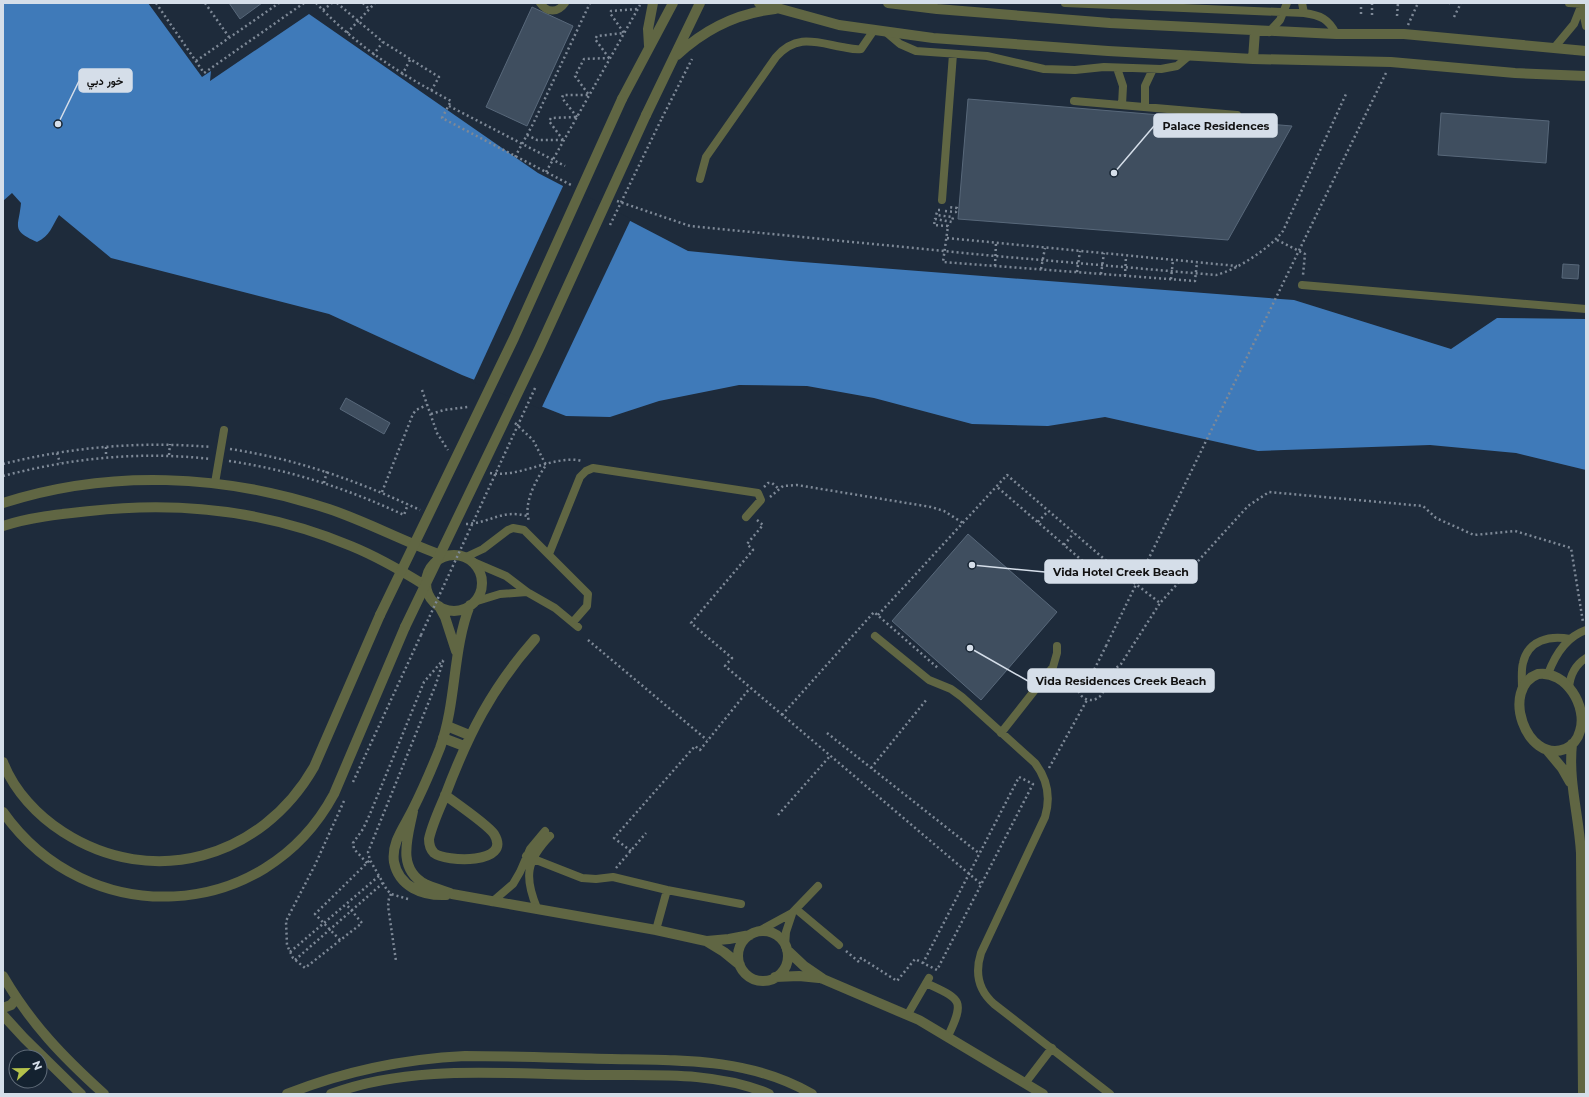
<svg xmlns="http://www.w3.org/2000/svg" width="1589" height="1097" viewBox="0 0 1589 1097" font-family="Montserrat,Vazirmatn,sans-serif">
	<style>
		.water { fill: #3f7ab9 }
		.pier { fill: #1e2b3b }
		.building { fill: #3f4e5f; stroke: #58687a }
		.lines { fill: none; stroke-linecap: round; stroke-linejoin: round }
		.path { stroke: #7e8997; stroke-width: 2.5; stroke-dasharray: 2 3; stroke-linecap: butt }
		.service { stroke: #606643; stroke-width: 8 }
		.minor { stroke: #606643; stroke-width: 10 }
		.tertiary { stroke: #606643; stroke-width: 10 }
		.path-bridge { stroke: #7e8997; stroke-width: 2.5; stroke-dasharray: 2 3; stroke-linecap: butt }
		.tertiary-bridge { stroke: #606643; stroke-width: 10 }
		.leader { fill: none; stroke: #d5dee9; stroke-width: 1.5 }
		.callout-dot { fill: #d5dee9; stroke: #142230; stroke-width: 1.5 }
		.callout { fill: #d5dee9; stroke: #d5dee9; stroke-width: 1.5 }
		.callout-label { font-size: 11px; text-anchor: middle; font-weight: bold; fill: #111 }
	</style>
	<rect width="100%" height="100%" fill="#1e2b3b"/>
	<path class="water" d="M3 3H148L202 77 211 71 210 81 309 14 538 173 688 251 790 261 1294 300 1451 349 1497 318 1586 319V470L1516 453 1430 445 1258 451 1105 417 1048 426 972 424 874 398 807 386 739 385 659 401 610 417 566 416 462 375 329 314 111 258 59 215C52 226 50 236 37 242 10 230 19 227 21 203L12 193 3 201Z"/>
	<path class="pier" d="M564 184 631 219 541 409 473 382Z"/>
	<path class="building" d="M229 3H262L240 19Z
		M532 7 573 26 527 126 486 107Z
		M968 99 1292 126 1228 240 958 219Z
		M1441 113 1549 121 1546 163 1438 155Z
		M1563 264 1579 265 1578 279 1562 278Z
		M346 398 390 423 384 434 340 409Z
		M968 534 1057 612 981 700 892 621Z"/>
	<g class="lines">
		<path class="path" d="M156 3 204 73 304 3
			M205 3 229 37
			M316 3C358 47 398 73 451 101L442 118 571 185
			M337 3 383 42 439 77 431 91
			M363 3 369 9
			M1449 3H1450
			M323 10 332 3
			M1361 14V3
			M1372 15V3
			M1397 16 1398 3
			M1454 17 1461 3
			M1408 25 1418 3
			M347 33 375 3
			M373 55 383 42
			M609 58 595 39 597 36 624 33 610 13 611 11 637 9
			M196 61 279 3
			M402 75 410 60
			M449 106 565 166
			M577 117 562 98 563 95H589L575 76 584 59 609 58
			M662 118 692 59
			M527 135 537 140H563
			M563 140 549 121 551 118 577 117
			M515 157 533 124 590 3
			M546 172 640 5
			M1330 187 1386 73
			M617 201 690 226 995 256 1216 275C1237 270 1270 248 1283 231L1346 94
			M940 210H938L936 215 953 217 952 222 935 219 934 225 948 226 943 262 1195 281 1197 262
			M945 211 956 212 957 208 949 207
			M947 238 1237 266
			M1277 240 1305 254 1303 275
			M995 266 996 243
			M1041 269 1045 248
			M1077 272 1080 251
			M1101 274 1104 253
			M1125 276 1126 256
			M1171 279 1173 260
			M422 390 437 433 448 450
			M431 414 444 410 468 407
			M515 423 533 440 546 465C536 480 523 503 529 521
			M106 447V457
			M230 449C297 459 358 481 420 510
			M57 453 60 463
			M169 455 170 444
			M229 461C291 470 348 489 404 515L408 504
			M3 464C71 447 141 441 211 447
			M490 473C523 478 553 454 583 461
			M3 476C72 458 140 451 210 459
			M324 483 327 471
			M764 487 768 483H772L779 489
			M382 492 413 414 416 410 427 405
			M770 497 783 486 797 485 931 507 944 511 963 523
			M757 520 763 525 747 544 753 550 691 623 732 658 725 666 981 884
			M1038 522 1048 511
			M466 524C491 523 501 509 527 516
			M1064 545 1074 533
			M1110 564 1160 603 1248 506 1269 492 1423 506 1436 518 1474 535 1515 531 1571 548 1583 622
			M878 615 1007 475 1110 564 1100 576 996 486
			M588 640 707 740
			M1092 674 1106 646
			M1078 687a13 13 0 1 1 26 0a13 13 0 1 1-26 0Z
			M1101 680 1121 664 1160 603
			M782 715 874 612 939 669
			M827 733 980 854
			M871 768 927 699
			M1049 768 1087 700
			M1019 777 1033 784 937 970 923 963Z
			M353 782 421 635
			M344 801 315 865 286 921 287 945 293 958 305 968 362 923 346 904
			M778 815 830 756
			M631 851 614 838 695 746 700 750 750 688
			M367 863 354 849 353 843 363 829 370 814 424 682 443 660
			M616 868 646 833
			M391 894 389 898 388 906 396 961
			M408 899 391 894 387 890 370 860 368 852 436 684 444 658
			M340 940 315 914 370 860
			M846 951 859 962 861 958 897 981 915 959 923 963
			M290 952 379 876
			M295 960 383 883"/>
		<path class="service" d="M540 3C547 13 558 13 565 3
			M1065 3 1304 13C1320 15 1329 19 1336 34
			M1302 3 1304 13
			M1569 3 1585 4
			M1582 7 1586 26
			M1269 32 1280 20 1287 3
			M887 33 900 44 916 51 987 56 1044 69 1075 70 1104 67 1161 69 1177 66 1190 55
			M1554 48 1574 24 1582 4
			M1117 68 1123 86 1122 105
			M1074 101 1237 115
			M1145 107V86L1153 69
			M700 179 706 157 776 57C796 34 815 42 842 47 848 48 855 50 861 49L874 30
			M942 200 953 54
			M1302 285 1586 309
			M215 483 224 430
			M549 554 580 477 586 471 593 468 758 493 761 500 746 517
			M466 557 483 549 508 530 513 528 524 530 588 594 587 606 573 622
			M471 561 506 576 527 592 555 608 578 627
			M474 602 500 594 527 592
			M875 636 929 680 951 689 962 697 1035 763C1048 780 1051 797 1045 817L981 953C975 972 978 990 994 1004L1110 1094
			M1548 674C1555 655 1566 637 1586 630
			M1522 688C1522 680 1521 670 1523 663 1528 640 1550 635 1570 639
			M1569 688C1570 675 1575 665 1586 658
			M1001 733 1053 667 1057 653V646
			M526 856 582 878 596 879 613 877 667 890 741 904
			M492 902 513 884 520 872 530 849 545 831
			M537 908C524 877 526 861 550 836
			M796 909 839 945
			M656 930 667 890
			M759 931 792 913 818 886
			M785 946 786 932 792 914
			M926 983C960 999 966 999 948 1036
			M908 1014 929 978
			M1026 1082 1052 1048"/>
		<path class="minor" d="M1538 674C1566 670 1588 707 1580 731 1578 739 1572 746 1565 749 1526 764 1500 688 1538 674Z
			M447 726 469 735
			M443 738 464 746
			M1572 744C1568 781 1579 816 1581 853L1583 1094
			M1547 750 1562 768 1570 782
			M445 795C456 803 488 825 494 834 513 865 445 862 434 853 430 849 429 845 429 839 432 825 439 810 445 796 468 735 491 689 535 639
			M3 976C31 1024 63 1057 104 1094
			M3 1008 11 1005 16 999
			M3 1015 24 1038 81 1094
			M287 1094C345 1071 403 1059 465 1056 514 1056 563 1058 611 1059 681 1060 750 1058 812 1094
			M331 1094C411 1064 503 1074 587 1075 647 1076 713 1070 769 1094"/>
		<path class="tertiary" d="M759 3 839 25 933 38 1108 51 1253 59 1391 62 1515 73 1586 76
			M888 3 937 9 1110 23 1336 34H1404L1586 51
			M649 46 648 29 653 3
			M677 55C704 30 738 13 775 9
			M1253 59 1255 31
			M622 99 673 3
			M646 115 700 3
			M3 503C109 469 223 474 329 509 368 522 404 542 444 556
			M3 526C30 517 61 514 90 511 178 501 268 511 351 546 378 557 402 571 426 586
			M426 583a28 28 0 1 1 56 0a28 28 0 1 1-56 0Z
			M439 606 445 617 456 651
			M3 762C14 791 38 816 63 832 153 890 262 858 314 767L380 615
			M413 811C408 837 396 868 425 884 433 888 443 890 452 894L656 930 706 941 724 952 740 965
			M3 812C87 931 264 924 334 794L405 627
			M446 895C423 896 399 887 394 862 391 842 405 826 413 809 423 789 432 768 440 748 457 701 452 651 470 605
			M738 956a25 25 0 1 1 50 0a25 25 0 1 1-50 0Z
			M707 941 729 939 750 935
			M787 950 804 966 823 979 919 1020 1043 1094
			M775 977 799 976 819 978"/>
		<path class="path-bridge" d="M610 225 662 118
			M421 635 536 386
			M1106 646 1330 187"/>
		<path class="tertiary-bridge" d="M380 615 514 338 622 99
			M405 627 539 349 646 115"/>
	</g>
	<path class="leader" d="M58 124L79 81M1114 173L1154 126M972 565L1045 572M970 648L1028 681"/>
	<g class="callout-dot">
		<circle cx="58" cy="124" r="4"/>
		<circle cx="1114" cy="173" r="4"/>
		<circle cx="972" cy="565" r="4"/>
		<circle cx="970" cy="648" r="4"/>
	</g>
	<g class="callout">
		<rect x="79" y="69" width="53" height="23" rx="4"/>
		<rect x="1154" y="114" width="123" height="23" rx="4"/>
		<rect x="1045" y="560" width="152" height="23" rx="4"/>
		<rect x="1028" y="669" width="186" height="23" rx="4"/>
	</g>
	<g class="callout-label">
		<text x="105" y="85">خور دبي</text>
		<text x="1216" y="130">Palace Residences</text>
		<text x="1121" y="576">Vida Hotel Creek Beach</text>
		<text x="1121" y="685">Vida Residences Creek Beach</text>
	</g>
	<rect width="1589" height="1097" fill="none" stroke="#d5dee9" stroke-width="8"/>
	<g transform="translate(28 1069) rotate(68)"><circle r="19" fill="#142230" stroke="#616d7a"/>
	<path d="M0-3L7 15L0 10L-7 15Z" fill="#b4c24b"/>
	<text y="-6" font-size="11" font-weight="bold" text-anchor="middle" fill="#d5dee9">N</text>
	</g>
</svg>
